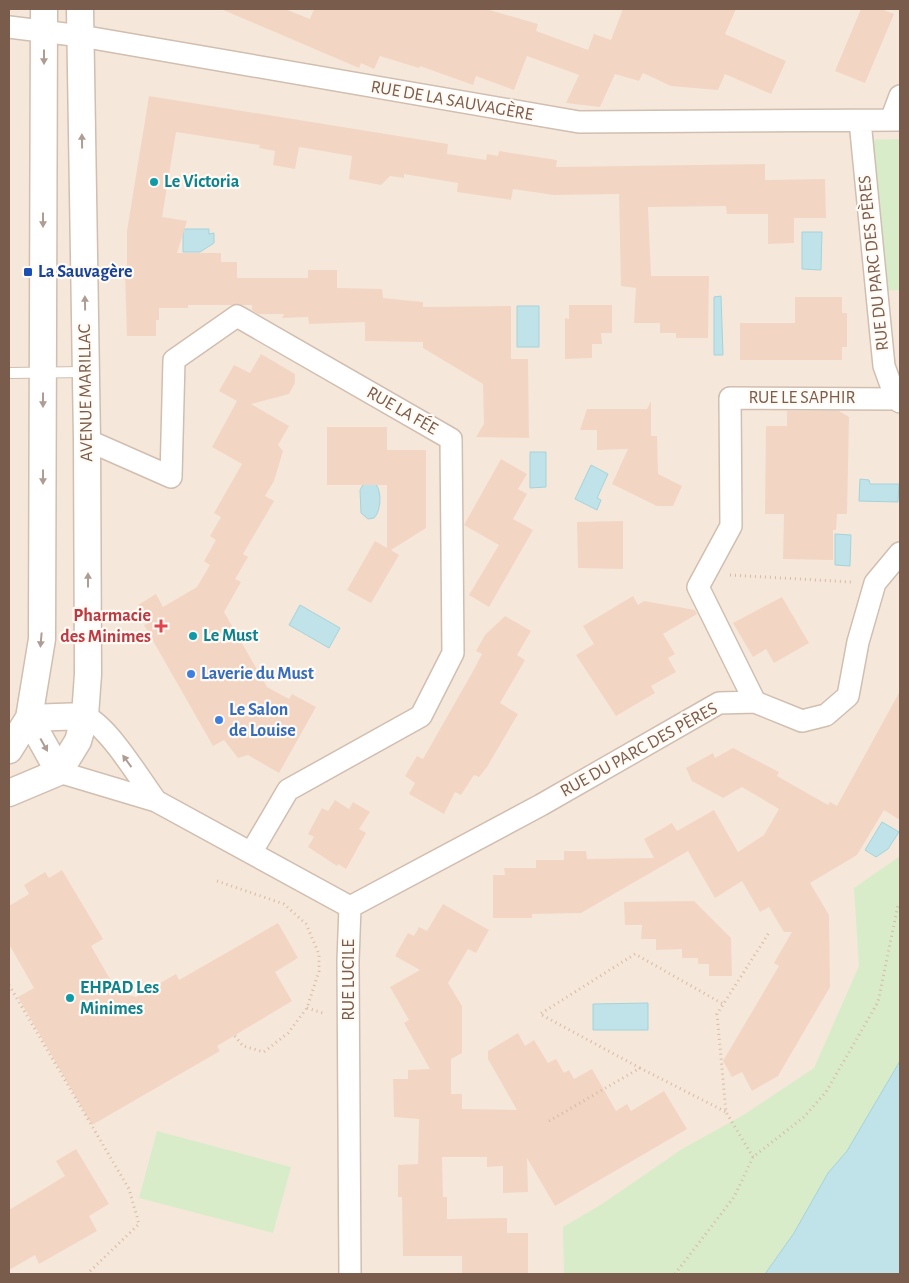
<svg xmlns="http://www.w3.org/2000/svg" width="909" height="1283" viewBox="0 0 909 1283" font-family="'Alegreya Sans',sans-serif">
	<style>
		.residential { fill: #f5e8da }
		.green { fill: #d8ecc9 }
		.water { fill: #bfe3e8; stroke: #a5d3da }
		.building { fill: #f3d5c3 }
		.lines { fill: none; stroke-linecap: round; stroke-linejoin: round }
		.service-casing { stroke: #d1beb0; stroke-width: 12 }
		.minor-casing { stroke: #d1beb0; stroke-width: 24 }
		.tertiary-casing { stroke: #d1beb0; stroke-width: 29 }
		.path { stroke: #d9b8a5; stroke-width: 3; stroke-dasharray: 1 4; stroke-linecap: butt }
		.service { stroke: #fff; stroke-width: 10 }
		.minor { stroke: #fff; stroke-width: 21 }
		.tertiary { stroke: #fff; stroke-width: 26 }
		.oneway { fill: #af9d94 }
		.culture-dot { fill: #0f9aa8; stroke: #fffaf3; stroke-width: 2 }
		.transit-dot { fill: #1a4fb4; stroke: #fffaf3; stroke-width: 2 }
		.health-dot { fill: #e0444e; stroke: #fffaf3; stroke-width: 2 }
		.shop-dot { fill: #3f7fe0; stroke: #fffaf3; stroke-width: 2 }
		.labels { text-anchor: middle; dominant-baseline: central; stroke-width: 4.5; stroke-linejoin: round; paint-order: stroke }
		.street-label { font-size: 18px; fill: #7a5c4d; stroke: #fffaf3 }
		.culture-label { font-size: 18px; font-weight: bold; fill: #0d838f; stroke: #fffaf3; text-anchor: start }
		.transit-label { font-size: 18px; font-weight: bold; fill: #164399; stroke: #fffaf3; text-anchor: start }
		.health-label { font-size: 18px; font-weight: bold; fill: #be3a42; stroke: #fffaf3; text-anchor: end }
		.shop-label { font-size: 18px; font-weight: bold; fill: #366cbe; stroke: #fffaf3; text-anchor: start }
	</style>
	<rect width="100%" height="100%" fill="#fdf6ec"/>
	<path class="residential" d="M9 9H900V1061L765 1274H9Z"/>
	<path class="green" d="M900 139V290L877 291 862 140Z
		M900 856V1274H564L563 1227 602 1204 682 1149 745 1114 814 1068 859 966 854 888Z
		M157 1131 291 1167 273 1233 139 1198Z"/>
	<path class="water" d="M183 229H209V234L214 233V243L200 252H183Z
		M802 232H822L821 270 802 269Z
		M721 296 723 355H714V297Z
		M517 306H539V347H517Z
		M530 452H546V487L530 488Z
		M591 465 608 474 597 498 601 500 597 510 575 499Z
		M860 479 869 480 870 484H899L898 502 859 501Z
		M364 483 376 484C382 493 381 511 374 518L368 519 361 513 360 490Z
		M835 534 851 535 850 566 835 565Z
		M300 605 340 628 329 648 289 625Z
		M882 822 899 832 888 849 876 857 865 850Z
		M648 1003V1030H593V1004Z
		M900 1061V1274H765L794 1233 828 1173 847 1151Z"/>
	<path class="building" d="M221 9H285L310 19 314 9H486L538 24 536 31 588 50 594 34 611 40 623 9H736L725 34 786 61 771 94 725 74 718 90 671 86 643 73 639 81 615 74 600 107 566 103 579 75 527 56 514 90 476 76 473 85 420 66 419 68 380 56 374 69 361 63 359 68Z
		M861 9H881L894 14 865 83 835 71Z
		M149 96 448 144 447 154 486 160 487 154 498 156 499 151 557 160 556 167 765 164V180L825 179 826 218H794V243L768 244V214H727L726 206 648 207 651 276H709L708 338H676V333H660V323H634L636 288 621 286 619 194 554 195 513 189 511 200 457 192 458 183 404 174V178L390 176 381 185 349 179 352 156 299 147 295 169 273 165 275 151 259 148 260 145 176 132 162 217 187 221 177 253H221V262H237V278H308V270H337V288L382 289 383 298 423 302V307L511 306V359H528L529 438 476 437 484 424 483 384 423 348V342L365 341V322L309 324 308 317 282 318 284 314H258L252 310V305H188V308H159V320H156V336H127L125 272H127V231Z
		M795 297H842V313H847V347H842V360H740V323H795Z
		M569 305H612V333H601L602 344H592V358L565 359V318L569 319Z
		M261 354 295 374V383L289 394 251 404 289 426 278 445 283 451 274 481 265 496 274 501 243 554 248 557 235 579 241 582 224 612 267 687 289 699 292 694 316 707 279 773 248 755 238 758 224 740 213 746 144 625 148 623 138 605 156 594 163 607 197 587 210 565 204 561 216 540 210 536 221 517 214 513 242 464 212 447 237 401 219 391 234 365 250 373Z
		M651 401V436H657L658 474 682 486 673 506H657L612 484 628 449 597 450V430H580L587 409H647Z
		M787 411H839L849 417 847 514H837L836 530H833V560L783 559 784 514H765L766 426H787Z
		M327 427H387V450H426V528L391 550 399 555 371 603 347 590 375 541 387 548V485H327Z
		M501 459 527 474 518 489 527 494 513 519 533 530 489 607 469 595 499 545 464 525Z
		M623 521V569L578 568 577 522Z
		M633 596 638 605 644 601 695 610 697 614 663 634 675 654 668 658 676 672 651 686 655 693 616 716 576 655 594 644 583 626Z
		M782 597 809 643 774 663 766 649 753 657 733 623Z
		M505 616 531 631 517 655 525 660 500 703 518 714 487 767 479 777 474 775 461 795 455 792 444 814 409 794 415 783 405 776 417 756 423 759 472 673 482 654 476 651 485 635Z
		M900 691V820L884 810 857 855 810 883 829 915 830 987 778 1076 752 1091 742 1072 732 1077 723 1061 779 966 774 963 792 932H784L769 907 760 912 742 881 715 898 688 851 581 913 532 914V918H493V875H505L504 868H536V860H564V851H586L587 859 654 858 644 839 672 823 677 831 714 810 738 852 764 835 779 809 742 787 723 798 692 781 686 768 713 753 715 758 733 748 779 772 777 776 828 805 830 802 837 806Z
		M335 800 349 809 353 802 370 812 359 829 366 833 346 869 338 864 337 866 308 847 314 837 308 834 322 808 328 811Z
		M62 870 103 939 91 946 118 993 136 997 176 974 179 980 278 923 298 958 275 972 292 1001 217 1046 220 1051 92 1125 18 997 34 988 9 944V906L29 894 24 885 45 872 49 878Z
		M694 901 731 938 732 976H709V964H698V958H682V949L656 950V939H641L642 925H625L624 902Z
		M443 904 489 930 476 953 468 949 448 983 462 1006V1053L451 1059V1094H462V1109L517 1110 488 1059V1051L518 1033 525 1046 534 1040 548 1063 556 1059 564 1073 569 1070 574 1079 592 1069 616 1111 627 1104 631 1111 664 1091 687 1129 555 1206 527 1158 528 1192 503 1193V1166L487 1167V1157H442L443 1197H447V1219L507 1218V1233H528V1274H462V1256H403L402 1197H398V1165L418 1164 419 1119 394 1117 393 1079H408V1070L430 1069 404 1023 409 1020 390 987 420 970 395 956 408 933 414 936 419 927 427 931Z
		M76 1149 109 1204 89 1216 97 1231 39 1264 35 1255 9 1270V1210L65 1176 56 1161Z"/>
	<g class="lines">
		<g class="service-casing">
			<path id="service" d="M9 373 85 372"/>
		</g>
		<g class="minor-casing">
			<path id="minor" d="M9 27 81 36 579 122 900 120
				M891 120 900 96
				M860 121 884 366 896 399 900 402
				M87 440 171 477 174 360 237 316 451 439 453 653 421 716 288 790 251 853
				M755 702 698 587 731 526 730 398 896 399
				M85 716C109 727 139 778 156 801
				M59 772 156 801 350 907 348 961 350 1274
				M350 907 541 805 719 703 755 702 802 721 826 715 848 696 858 642 875 583 900 553"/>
		</g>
		<g class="tertiary-casing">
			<path id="tertiary" d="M29 718 59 772
				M29 718 85 716
				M9 750 29 718 42 639 44 9
				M59 772 78 741 85 716 88 674 87 440 80 9
				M9 793 59 772"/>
		</g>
		<path class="path" d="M730 575 851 582
			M217 881 284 904 306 924 319 954V971L307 1008 288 1033 264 1052 243 1046 234 1035
			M9 985 129 1189 139 1224 87 1274
			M307 1008 326 1014
			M640 1068 540 1014 635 954 723 1004
			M549 1121 640 1068 726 1112
			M753 1157 726 1112 717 1014 770 931
			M675 1274 734 1197 753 1157 804 1117 826 1092 878 1002 898 905 900 903"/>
		<use href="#service" class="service"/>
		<use href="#minor" class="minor"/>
		<use href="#tertiary" class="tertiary"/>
	</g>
	<defs><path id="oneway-solid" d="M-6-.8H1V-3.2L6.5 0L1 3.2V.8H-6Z" transform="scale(1.25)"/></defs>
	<g class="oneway">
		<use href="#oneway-solid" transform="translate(44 57) rotate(90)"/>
		<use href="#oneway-solid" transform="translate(82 141) rotate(-91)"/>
		<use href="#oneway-solid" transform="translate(43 220) rotate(90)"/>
		<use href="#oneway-solid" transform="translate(85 303) rotate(-91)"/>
		<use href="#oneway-solid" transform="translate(43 400) rotate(90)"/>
		<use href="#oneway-solid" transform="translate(43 477) rotate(90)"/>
		<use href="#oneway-solid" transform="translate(88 580) rotate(-90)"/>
		<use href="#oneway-solid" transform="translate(41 640) rotate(95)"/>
		<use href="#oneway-solid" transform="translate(44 745) rotate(61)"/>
		<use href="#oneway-solid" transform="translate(127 761) rotate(-126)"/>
	</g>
	<g class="culture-dot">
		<circle cx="154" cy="182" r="5"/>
		<circle cx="193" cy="636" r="5"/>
		<circle cx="70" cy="998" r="5"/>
	</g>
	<rect class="transit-dot" x="23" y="267" width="10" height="10" rx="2.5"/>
	<path class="health-dot" d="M158.5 618.5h5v5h5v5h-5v5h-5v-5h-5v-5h5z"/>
	<g class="shop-dot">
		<circle cx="191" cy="674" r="5"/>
		<circle cx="219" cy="720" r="5"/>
	</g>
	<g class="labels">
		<g class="street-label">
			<text transform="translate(452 101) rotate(10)">RUE DE LA SAUVAGÈRE</text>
			<text transform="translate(874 263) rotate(-96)">RUE DU PARC DES PÈRES</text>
			<text transform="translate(86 393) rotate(-91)">AVENUE MARILLAC</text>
			<text x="802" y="398">RUE LE SAPHIR</text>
			<text transform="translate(402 411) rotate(30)">RUE LA FÉE</text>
			<text transform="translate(639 750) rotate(-29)">RUE DU PARC DES PÈRES</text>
			<text transform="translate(349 980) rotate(-90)">RUE LUCILE</text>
		</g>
		<g class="culture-label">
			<text x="164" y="182">Le Victoria</text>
			<text x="203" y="636">Le Must</text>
			<text x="80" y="988">EHPAD Les<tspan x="80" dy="21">Minimes</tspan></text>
		</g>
		<g class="transit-label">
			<text x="38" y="272">La Sauvagère</text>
		</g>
		<g class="health-label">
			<text x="151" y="616">Pharmacie<tspan x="151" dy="21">des Minimes</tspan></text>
		</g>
		<g class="shop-label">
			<text x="201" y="674">Laverie du Must</text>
			<text x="229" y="710">Le Salon<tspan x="229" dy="21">de Louise</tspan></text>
		</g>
	</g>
	<rect width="909" height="1283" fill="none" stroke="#7a5c4d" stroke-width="20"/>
</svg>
